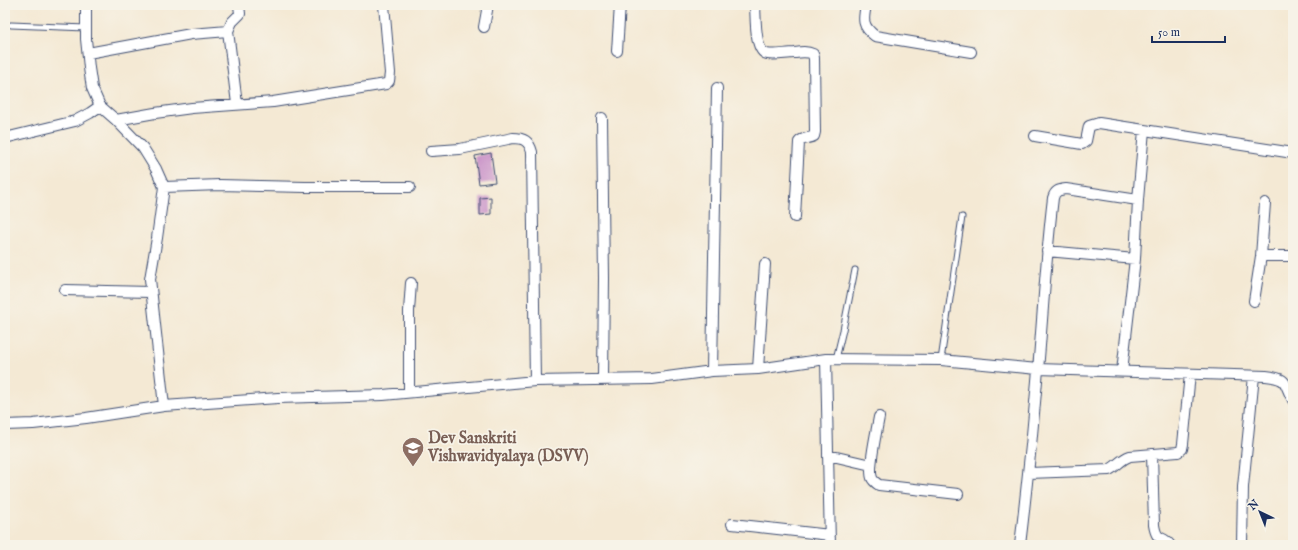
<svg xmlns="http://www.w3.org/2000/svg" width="1298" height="550" viewBox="0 0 1298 550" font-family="'IM FELL English',serif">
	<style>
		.building { fill: #cc98ca }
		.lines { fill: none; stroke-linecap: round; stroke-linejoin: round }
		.lane-casing { stroke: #3c4b70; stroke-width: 7 }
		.street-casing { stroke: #3c4b70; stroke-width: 12 }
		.lane { stroke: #fff; stroke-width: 5 }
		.street { stroke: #fff; stroke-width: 10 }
		.labels { text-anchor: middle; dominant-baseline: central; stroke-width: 3.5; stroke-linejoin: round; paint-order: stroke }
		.education-label { font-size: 16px; font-weight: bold; fill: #785e54; stroke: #f7f3e8; text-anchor: start }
	</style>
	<rect width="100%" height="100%" fill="#f7f3e8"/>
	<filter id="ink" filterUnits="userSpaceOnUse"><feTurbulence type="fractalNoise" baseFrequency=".025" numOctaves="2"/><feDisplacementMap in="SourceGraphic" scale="8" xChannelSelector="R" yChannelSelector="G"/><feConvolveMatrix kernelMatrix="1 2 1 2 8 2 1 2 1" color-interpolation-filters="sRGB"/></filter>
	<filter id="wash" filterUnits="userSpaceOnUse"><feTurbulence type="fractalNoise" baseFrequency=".012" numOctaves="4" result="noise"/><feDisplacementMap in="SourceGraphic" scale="16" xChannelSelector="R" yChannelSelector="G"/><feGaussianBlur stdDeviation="0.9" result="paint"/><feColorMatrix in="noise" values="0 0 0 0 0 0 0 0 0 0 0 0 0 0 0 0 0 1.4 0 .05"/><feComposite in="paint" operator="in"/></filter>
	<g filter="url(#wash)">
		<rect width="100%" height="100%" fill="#f4e9d4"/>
		<g id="blocks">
			<path class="building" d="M491 153 495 182 479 184 475 156Z
				M491 197V214L480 215V198Z"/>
		</g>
	</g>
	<g filter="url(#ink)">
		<use href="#blocks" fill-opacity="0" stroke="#3c4b70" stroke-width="1"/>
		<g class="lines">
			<g class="lane-casing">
				<path id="lane" d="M11 25 86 28
					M836 359 843 330 855 270
					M941 360 962 217"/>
			</g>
			<g class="street-casing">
				<path id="street" d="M86 5V39L89 68 92 88 100 106 116 120 143 148 156 169 164 187 157 238 150 279 164 406
					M755 5C756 16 754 51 767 54 775 56 786 53 795 53 801 52 807 51 813 54L814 58 815 132 814 136C809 139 803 137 799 142L795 217
					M866 5C863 20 862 26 875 36L971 52
					M484 27 488 5
					M228 31 232 22 240 14 239 5
					M617 51 620 5
					M88 53 191 34 228 31 237 104
					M602 118 604 278 603 379
					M116 120 155 113 192 108 273 102 386 84 389 81 390 73 384 5
					M1035 136 1082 144 1086 141 1089 126 1099 123 1293 153
					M5 138 75 121 90 113 100 106
					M431 151 460 149 513 138C524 138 529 141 532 152L535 381
					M164 187 220 185 305 187H410
					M1047 251 1135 259
					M1261 256H1293
					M65 290 150 292
					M1254 301 1261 256 1265 203
					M826 359 830 545
					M758 369 765 264
					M712 371 717 88
					M1122 371 1135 259 1138 200 1144 130
					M409 392V311L411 283
					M879 417C877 429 868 468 872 478 873 481 876 483 879 485L958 494
					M5 425 33 424 86 418 164 406 278 398 383 395 535 381 652 379 712 371 758 369 826 359 941 360 1038 369 1266 376C1290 379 1283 383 1293 400
					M1152 454 1154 525C1157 543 1162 534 1170 545
					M828 455 871 465
					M1029 473 1109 470C1117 466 1121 459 1130 456L1178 452 1182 449 1183 444 1190 374
					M732 524 830 535
					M1020 545C1027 487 1033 429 1038 370 1043 313 1046 255 1053 198 1055 191 1058 190 1066 189L1138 200
					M1242 545 1243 487 1254 376"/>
			</g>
			<use href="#lane" class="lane"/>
			<use href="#street" class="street"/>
		</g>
	</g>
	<defs>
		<g id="university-pin" transform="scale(1.15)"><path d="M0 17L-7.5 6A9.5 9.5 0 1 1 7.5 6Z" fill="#8d6e63" stroke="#f7f3e8"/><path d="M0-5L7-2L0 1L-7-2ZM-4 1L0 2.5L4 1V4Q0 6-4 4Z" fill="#fff"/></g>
	</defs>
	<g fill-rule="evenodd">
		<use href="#university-pin" x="413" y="448"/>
	</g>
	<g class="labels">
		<g class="education-label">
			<text x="428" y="439">Dev Sanskriti<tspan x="428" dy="18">Vishwavidyalaya (DSVV)</tspan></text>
		</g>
	</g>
	<rect width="1298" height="550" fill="none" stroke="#f7f3e8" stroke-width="20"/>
	<g transform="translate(1260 512) rotate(317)" stroke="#f7f3e8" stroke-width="3" paint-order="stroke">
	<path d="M0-3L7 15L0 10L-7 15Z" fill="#1b2f5e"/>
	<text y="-6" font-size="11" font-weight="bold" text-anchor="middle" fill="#1b2f5e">N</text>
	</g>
	<path d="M1152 36v6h73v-6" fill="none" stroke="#1b2f5e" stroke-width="2"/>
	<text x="1158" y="36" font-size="12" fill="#1b2f5e" stroke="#f7f3e8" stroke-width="3" paint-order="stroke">50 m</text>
</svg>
